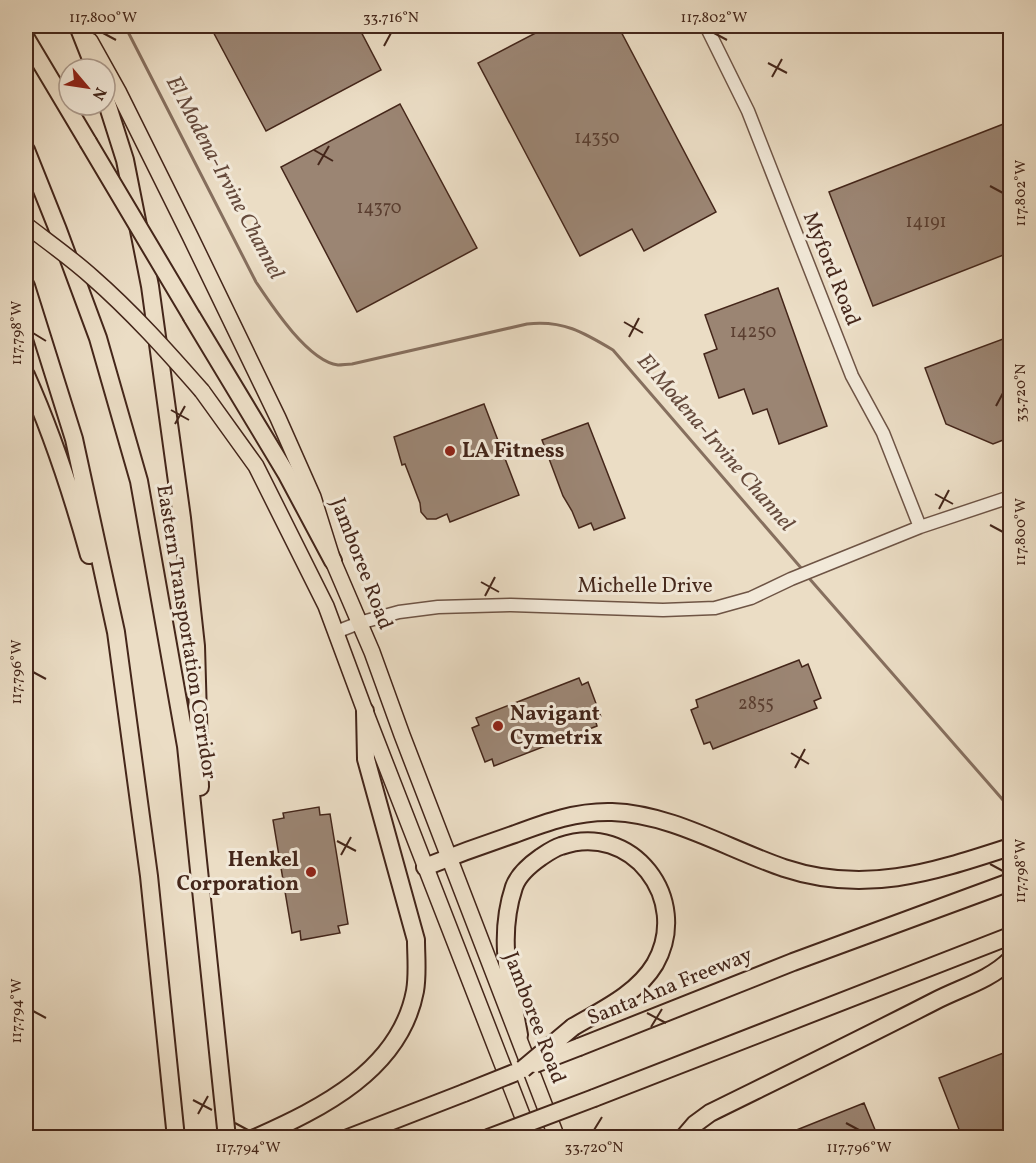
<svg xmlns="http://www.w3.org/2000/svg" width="1036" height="1163" viewBox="0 0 1036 1163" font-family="Vollkorn,serif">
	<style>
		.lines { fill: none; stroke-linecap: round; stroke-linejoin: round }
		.stream { stroke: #866f5e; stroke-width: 3 }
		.building { fill: #9b8573; stroke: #44261a; stroke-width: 1.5 }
		.tertiary-casing { stroke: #6e5445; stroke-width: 15 }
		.trunk-casing { stroke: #44261a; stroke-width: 18 }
		.motorway-casing { stroke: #44261a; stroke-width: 20 }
		.tertiary { stroke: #f2e9d9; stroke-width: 12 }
		.trunk { stroke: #ebddc5; stroke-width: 15 }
		.motorway { stroke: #ebddc5; stroke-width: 16 }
		.trunk-bridge-casing { stroke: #44261a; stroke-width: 18; stroke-linecap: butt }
		.motorway-bridge-casing { stroke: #44261a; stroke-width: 20; stroke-linecap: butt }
		.trunk-bridge { stroke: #ebddc5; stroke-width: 15 }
		.motorway-bridge { stroke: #ebddc5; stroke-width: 16 }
		.ticks { fill: none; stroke: #44261a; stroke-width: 2 }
		.poi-dot { fill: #8f2418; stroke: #f2e9d9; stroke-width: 2 }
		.labels { text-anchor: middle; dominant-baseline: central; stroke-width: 6; stroke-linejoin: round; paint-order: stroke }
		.number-label { font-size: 18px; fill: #5a3e30 }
		.street-label { font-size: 21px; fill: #44261a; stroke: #f2e9d9 }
		.poi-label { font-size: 21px; font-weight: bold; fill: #44261a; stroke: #f2e9d9; text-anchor: start }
		.water-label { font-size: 22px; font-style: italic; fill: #654a3c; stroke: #f2e9d9 }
		.neatline { fill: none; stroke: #44261a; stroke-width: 2 }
		.ticks-label { font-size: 15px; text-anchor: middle; fill: #44261a }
	</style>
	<rect width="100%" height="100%" fill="#ebddc5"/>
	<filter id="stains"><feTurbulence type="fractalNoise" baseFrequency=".00333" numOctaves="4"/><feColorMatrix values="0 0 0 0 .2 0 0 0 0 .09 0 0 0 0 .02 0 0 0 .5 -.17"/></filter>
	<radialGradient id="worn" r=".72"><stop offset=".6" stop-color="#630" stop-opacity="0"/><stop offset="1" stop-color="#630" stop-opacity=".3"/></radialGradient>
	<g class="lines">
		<path class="stream" d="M125 26 256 282C272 306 308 361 338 365 342 365 348 364 352 364L527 324C563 320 583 332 613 350L802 569
			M808 577 1010 808"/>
	</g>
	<path class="building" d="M210 26H358L381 70 266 131Z
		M549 26H618L716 212 644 251 632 229 580 256 478 63Z
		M400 104 477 248 357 312 281 167Z
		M1006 123 1011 133V252L873 306 829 192Z
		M778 288 827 426 779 444 767 409 753 414 744 389 719 398 704 354 717 349 705 315Z
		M1011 336V437L993 444 946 424 925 368Z
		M484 404 519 495 450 522 447 514 436 519H427L421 512 420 503 405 464 402 465 394 437Z
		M588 423 625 518 594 530 591 523 579 528 572 511 563 496 542 440Z
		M799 660 802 667 808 664 821 698 814 701 817 708 713 749 710 742 704 744 691 710 698 707 696 700Z
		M579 678 582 685 588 682 601 717 595 719 597 726 494 766 492 759 485 762 472 728 479 725 476 718Z
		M319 807 320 815 330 814 348 924 338 926 340 933 301 940 300 931 292 933 273 820 284 818 283 813Z
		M1011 1050V1137H962L939 1078Z
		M864 1103 878 1137H779Z"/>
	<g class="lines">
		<g class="tertiary-casing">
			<path id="tertiary" d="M706 26 748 111 852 376 883 433 920 527
				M336 632 359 623 399 612 438 607 511 605 663 610 715 608 751 598 791 579 920 527 1010 497"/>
		</g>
		<g class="trunk-casing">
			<path id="trunk" d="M90 41 119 93 190 236 278 418 313 497 333 561 372 652 402 735 557 1138
				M202 391 256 466 326 606 365 711 531 1138"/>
		</g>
		<g class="motorway-casing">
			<path id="motorway" d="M78 26 95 69
				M26 38 88 142
				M105 97 125 160 150 286 182 518 196 646 200 787
				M26 150 58 230 98 338 139 481 186 746 227 1138
				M26 286 74 439 116 632 149 876 176 1138
				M192 317 286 473 333 561
				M26 375C52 433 72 494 89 555
				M425 867C455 855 485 844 515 834 547 822 577 811 612 812 672 814 728 849 784 868 865 895 933 872 1010 847
				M519 1035C510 984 497 938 514 887 518 875 531 864 541 857 547 853 554 848 561 846 631 821 692 899 655 964 637 994 602 1010 573 1027
				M579 1047 793 962 1010 882
				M594 1098 1010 936
				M255 1138C322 1108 400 1070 415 991 418 974 416 956 416 940L366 759 365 711
				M348 1138 464 1093
				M683 1138 695 1124 710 1113C785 1076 861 1039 935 1001 960 988 990 980 1010 960"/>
		</g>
		<use href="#tertiary" class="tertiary"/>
		<use href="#trunk" class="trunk"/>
		<use href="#motorway" class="motorway"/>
		<g class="trunk-bridge-casing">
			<path id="trunk-bridge" d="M26 225C48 242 71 258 92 277 132 312 167 351 202 391"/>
		</g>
		<g class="motorway-bridge-casing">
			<path id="motorway-bridge" d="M88 142 192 317
				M535 1064 579 1047
				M523 1069 573 1027
				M464 1093 514 1073
				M488 1138 594 1098"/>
		</g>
		<use href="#trunk-bridge" class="trunk-bridge"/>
		<use href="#motorway-bridge" class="motorway-bridge"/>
	</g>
	<path class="ticks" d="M103 33 116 40M714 33 727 40M384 46 391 33M768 63 787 73M772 77 782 59M314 150 333 161M318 165 329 146M990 186 1003 193M624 322 643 333M33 333 46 341M629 337 639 318M996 406 1003 393M171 410 189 420M175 424 185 406M935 494 953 504M939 509 949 490M990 525 1003 532M481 582 499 592M485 596 495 577M33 672 46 679M791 753 809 764M795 768 805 749M337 841 356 851M341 855 351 837M990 864 1003 871M33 1011 46 1018M647 1013 666 1023M651 1027 662 1009M193 1100 212 1110M198 1114 208 1096M235 1123 248 1130M846 1123 859 1130M594 1130 602 1117"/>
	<g class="poi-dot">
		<circle cx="450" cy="451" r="6"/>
		<circle cx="498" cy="726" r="6"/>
		<circle cx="311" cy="872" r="6"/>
	</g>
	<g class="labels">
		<g class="number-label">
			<text x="597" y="138">14350</text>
			<text x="379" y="208">14370</text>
			<text x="926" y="222">14191</text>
			<text x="753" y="332">14250</text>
			<text x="756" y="704">2855</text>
		</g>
		<g class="street-label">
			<text transform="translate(831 269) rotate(68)">Myford Road</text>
			<text transform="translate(361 564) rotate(69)">Jamboree Road</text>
			<text x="645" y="586">Michelle Drive</text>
			<text transform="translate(186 632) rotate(81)">Eastern Transportation Corridor</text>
			<text transform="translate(670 987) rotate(-22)">Santa Ana Freeway</text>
			<text transform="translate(534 1018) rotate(69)">Jamboree Road</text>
		</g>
		<g class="poi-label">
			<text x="462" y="451">LA Fitness</text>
			<text x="510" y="714">Navigant<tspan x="510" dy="24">Cymetrix</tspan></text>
			<text x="299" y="860" text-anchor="end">Henkel<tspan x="299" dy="24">Corporation</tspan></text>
		</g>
		<g class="water-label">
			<text transform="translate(224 178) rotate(62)">El Modena-Irvine Channel</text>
			<text transform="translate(715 443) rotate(49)">El Modena-Irvine Channel</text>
		</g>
	</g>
	<rect width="1036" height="1163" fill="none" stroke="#ebddc5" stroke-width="66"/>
	<g transform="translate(87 87) rotate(119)"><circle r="28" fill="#f2e9d9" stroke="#ac9b8d" stroke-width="1.5"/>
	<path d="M0-4.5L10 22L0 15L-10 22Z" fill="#8f2418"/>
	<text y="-9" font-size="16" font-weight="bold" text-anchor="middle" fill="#44261a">N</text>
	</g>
	<rect x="33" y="33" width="970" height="1097" class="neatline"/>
	<g class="ticks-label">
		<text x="103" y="22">117.800°W</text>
		<text x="391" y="22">33.716°N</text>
		<text x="714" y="22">117.802°W</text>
		<text transform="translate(1020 193) rotate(-90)" y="5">117.802°W</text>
		<text transform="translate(16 333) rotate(-90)" y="5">117.798°W</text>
		<text transform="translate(1020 393) rotate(-90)" y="5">33.720°N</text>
		<text transform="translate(1020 532) rotate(-90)" y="5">117.800°W</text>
		<text transform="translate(16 672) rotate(-90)" y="5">117.796°W</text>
		<text transform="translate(1020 871) rotate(-90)" y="5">117.798°W</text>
		<text transform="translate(16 1011) rotate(-90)" y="5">117.794°W</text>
		<text x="248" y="1152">117.794°W</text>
		<text x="594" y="1152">33.720°N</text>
		<text x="859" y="1152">117.796°W</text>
	</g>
	<rect width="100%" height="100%" filter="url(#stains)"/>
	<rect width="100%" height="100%" fill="url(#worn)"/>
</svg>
